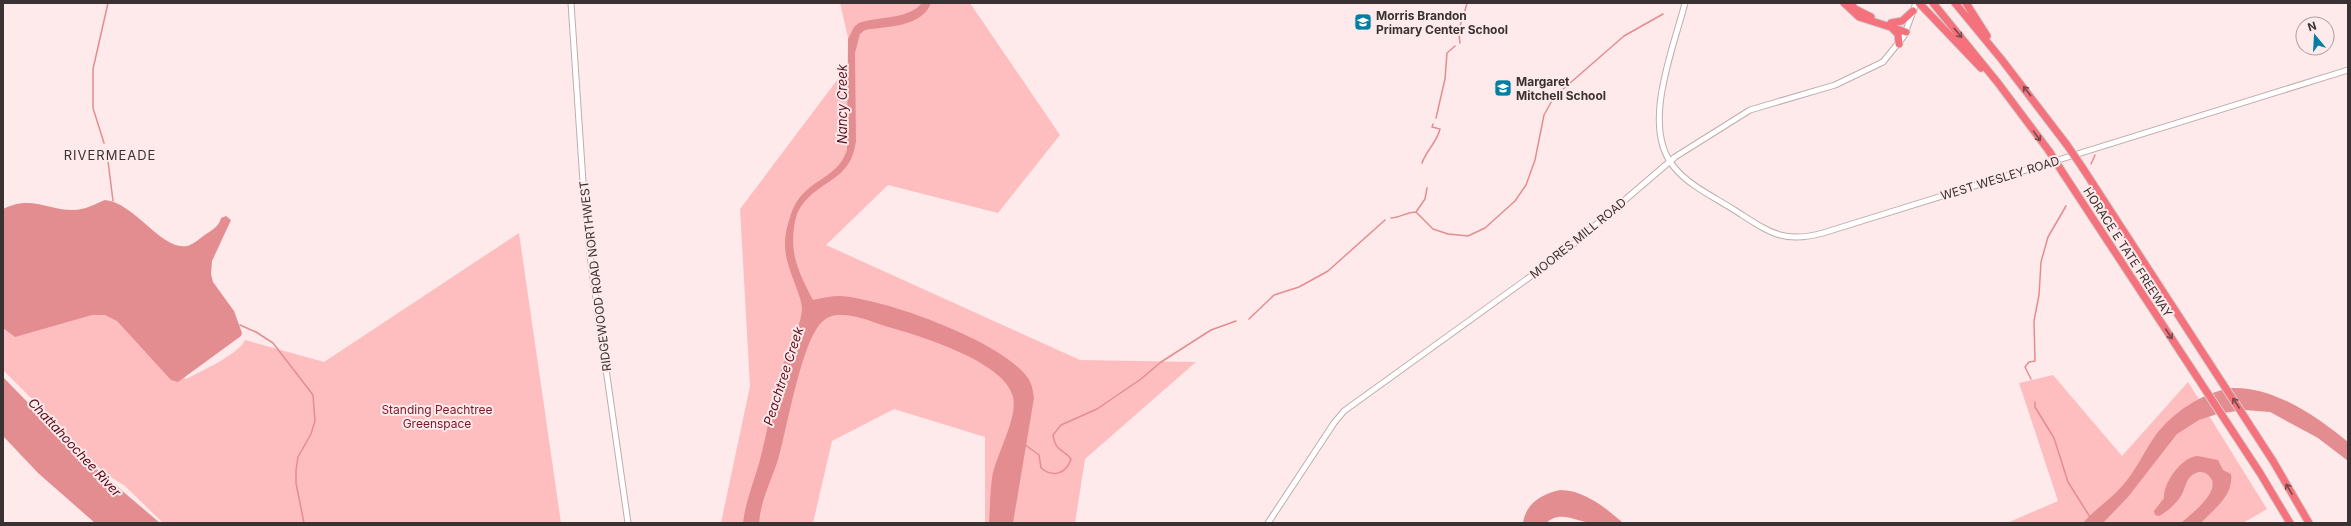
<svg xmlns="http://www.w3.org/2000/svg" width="2351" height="526" viewBox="0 0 2351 526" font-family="Inter,sans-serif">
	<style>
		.green { fill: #febebf }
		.water { fill: #e48d91 }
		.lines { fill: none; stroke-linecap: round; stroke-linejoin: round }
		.stream { stroke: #e48d91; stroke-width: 1.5 }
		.tertiary-casing { stroke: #c0adad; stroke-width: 7 }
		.motorway-casing { stroke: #d0cece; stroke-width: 9 }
		.tertiary { stroke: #fff; stroke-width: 5 }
		.motorway { stroke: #f5727c; stroke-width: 7 }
		.motorway-bridge-casing { stroke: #d0cece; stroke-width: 9; stroke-linecap: butt }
		.motorway-bridge { stroke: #f5727c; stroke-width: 7 }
		.oneway { stroke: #7b484c }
		.labels { text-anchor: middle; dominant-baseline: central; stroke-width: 4; stroke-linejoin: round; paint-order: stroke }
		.poi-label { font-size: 12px; font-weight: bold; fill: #3a3232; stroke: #feeaea; text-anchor: start }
		.street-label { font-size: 12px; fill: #3a3232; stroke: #feeaea }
		.park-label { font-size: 12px; fill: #7c1528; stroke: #feeaea }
		.water-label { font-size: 13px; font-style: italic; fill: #5a0b1a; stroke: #feeaea }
		.neighbourhood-label { font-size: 13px; letter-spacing: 1px; fill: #3a3232; stroke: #feeaea }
	</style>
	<rect width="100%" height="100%" fill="#feeaea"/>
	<path class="green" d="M840 3H970L1060 135 998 213 888 185 826 245 1080 360 1196 362 1085 459 1075 523H985V437L894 409 832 441 813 523H721L750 386 740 209 853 59Z
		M519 233 561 523H163L125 486 106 474 68 441 38 405 3 370V318L88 313 113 314 142 347 186 379C201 371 238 355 245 340L324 362Z
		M2053 375 2122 456 2188 382 2267 509 2243 523H2007L2058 501 2019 383Z"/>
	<path class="water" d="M922 3H931C921 28 887 26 865 30L860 34 855 53 856 141C851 181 821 179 802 205 797 211 795 220 794 228 790 256 800 275 813 300 822 298 831 296 840 296 885 299 1002 341 1028 378 1032 384 1033 391 1034 398L1013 523H989C990 508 990 493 992 478 996 454 1018 419 1013 397 1005 361 917 335 885 326 871 321 853 314 838 315 832 315 826 318 822 322 801 342 787 430 778 460 771 481 761 500 759 523H743C746 497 758 473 763 447 769 425 771 401 778 379 785 356 799 334 802 310 802 301 798 293 795 284 785 258 781 244 790 217 802 177 836 183 847 150L848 39 854 27 859 23C878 16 908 20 922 3Z
		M105 200C135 203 162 251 187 246 192 245 198 240 202 237 210 231 219 227 221 218L226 216 231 220 212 261 211 274 213 282 234 311 242 333 241 336 178 382 171 380 117 321 105 315H92L15 337 3 328V209C31 195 47 210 73 210 85 210 95 204 105 200Z
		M3 377 73 449 160 523H95L38 473 3 436Z
		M2231 388C2274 386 2317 417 2348 442V461L2318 438 2270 412 2244 410 2217 414 2199 420 2177 434 2128 497 2103 523H2083C2095 509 2111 499 2123 485 2136 470 2144 452 2155 436 2173 412 2202 393 2231 388Z
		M2198 456 2218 460 2223 470 2231 474C2234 495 2214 509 2201 523H2181C2191 514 2222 491 2210 477 2207 473 2204 472 2199 472 2185 476 2187 486 2181 496 2176 504 2167 512 2159 516L2155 515 2154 511 2164 498C2163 483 2182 456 2198 456Z
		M1560 490C1584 490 1606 508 1623 523 1613 523 1602 524 1591 523 1575 521 1561 510 1546 523H1523C1526 503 1542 494 1560 490Z"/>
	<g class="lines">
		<path class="stream" d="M1460 43C1457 25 1463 21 1467 3
			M1436 118 1445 79 1447 53 1455 46
			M104 143 93 108V69L108 3
			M107 153 113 201
			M1422 163C1426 151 1437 142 1440 129L1432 127 1433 124
			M2091 164 2095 155
			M1416 212 1425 199 1427 188
			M1391 218C1399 218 1407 212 1416 212L1433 229 1448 234 1468 236 1485 228 1515 201 1526 185 1535 160 1544 115 1554 97 1624 36 1663 14
			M1249 319 1274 295 1299 287 1328 271 1385 220
			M240 325 256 332 273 343 313 395 315 421 311 434 298 457 296 470V483L304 523
			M2031 379 2025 367 2029 362 2035 361 2034 321 2039 295 2041 262 2048 237 2066 206
			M2035 402V407L2054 438 2068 482 2090 517
			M1024 444 1039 455 1041 468C1053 478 1066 474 1071 459 1063 448 1056 453 1053 435L1061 425 1097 409 1141 379 1161 362 1211 330 1236 321"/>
		<g class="tertiary-casing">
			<path id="tertiary" d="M571 3 584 197 591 264 628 523
				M1685 3C1674 47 1640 127 1674 167 1689 186 1716 198 1736 211 1769 232 1783 244 1823 233L2348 70
				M1268 523 1334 423 1344 411 1563 253 1675 157 1750 110 1835 85 1883 62 1904 36 1916 3"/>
		</g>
		<g class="motorway-casing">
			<path id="motorway" d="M1844 3 1859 17 1906 32
				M1850 3 1855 9 1871 17
				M1919 3 1981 68
				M1933 3 1998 83 2049 151
				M1955 3 2002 60 2067 145
				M1966 3 1987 36
				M1891 23 1902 21 1913 11
				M1892 28 1898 34 1899 44
				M2082 167 2273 461 2309 523
				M2063 173 2260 473 2290 523"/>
		</g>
		<use href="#tertiary" class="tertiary"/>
		<use href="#motorway" class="motorway"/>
		<g class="motorway-bridge-casing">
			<path id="motorway-bridge" d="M2067 145 2082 167
				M2049 151 2063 173"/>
		</g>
		<use href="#motorway-bridge" class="motorway-bridge"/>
	</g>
	<defs><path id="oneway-shaft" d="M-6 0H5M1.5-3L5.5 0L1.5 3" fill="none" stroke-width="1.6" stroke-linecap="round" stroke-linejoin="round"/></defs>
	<g class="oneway">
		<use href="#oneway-shaft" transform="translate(1958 33) rotate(51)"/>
		<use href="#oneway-shaft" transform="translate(2027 91) rotate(-128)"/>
		<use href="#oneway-shaft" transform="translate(2037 136) rotate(54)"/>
		<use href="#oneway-shaft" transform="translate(2169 334) rotate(57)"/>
		<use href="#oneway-shaft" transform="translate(2236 403) rotate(-123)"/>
		<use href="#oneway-shaft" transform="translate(2289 489) rotate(-120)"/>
	</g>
	<defs>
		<g id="school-square" transform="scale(0.9)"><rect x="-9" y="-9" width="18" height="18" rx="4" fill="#007ea4" stroke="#feeaea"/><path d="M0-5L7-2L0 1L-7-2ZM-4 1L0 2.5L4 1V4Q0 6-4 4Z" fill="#fff"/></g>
	</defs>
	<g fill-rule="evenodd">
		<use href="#school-square" x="1363" y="22"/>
		<use href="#school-square" x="1503" y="88"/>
	</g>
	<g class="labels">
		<g class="poi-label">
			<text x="1376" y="15">Morris Brandon<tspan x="1376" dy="14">Primary Center School</tspan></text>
			<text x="1516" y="81">Margaret<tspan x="1516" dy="14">Mitchell School</tspan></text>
		</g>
		<g class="street-label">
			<text transform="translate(2000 178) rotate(-17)">WEST WESLEY ROAD</text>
			<text transform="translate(1578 238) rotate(-39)">MOORES MILL ROAD</text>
			<text transform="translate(2128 252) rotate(57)">HORACE E TATE FREEWAY</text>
			<text transform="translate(595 276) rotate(-97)">RIDGEWOOD ROAD NORTHWEST</text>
		</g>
		<g class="park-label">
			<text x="437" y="409">Standing Peachtree<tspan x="437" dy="14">Greenspace</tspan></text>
		</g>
		<g class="water-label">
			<text transform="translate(842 104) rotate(-90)">Nancy Creek</text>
			<text transform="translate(783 376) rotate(-72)">Peachtree Creek</text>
			<text transform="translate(75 447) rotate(47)">Chattahoochee River</text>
		</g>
		<g class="neighbourhood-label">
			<text x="110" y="155">RIVERMEADE</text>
		</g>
	</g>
	<rect width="2351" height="526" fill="none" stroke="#3a3232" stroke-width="8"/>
	<g transform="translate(2315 36) rotate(342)"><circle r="19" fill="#feeaea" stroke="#b0a0a0"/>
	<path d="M0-3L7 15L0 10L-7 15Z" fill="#007ea4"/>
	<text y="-6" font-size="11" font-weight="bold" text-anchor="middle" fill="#3a3232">N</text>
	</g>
</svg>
